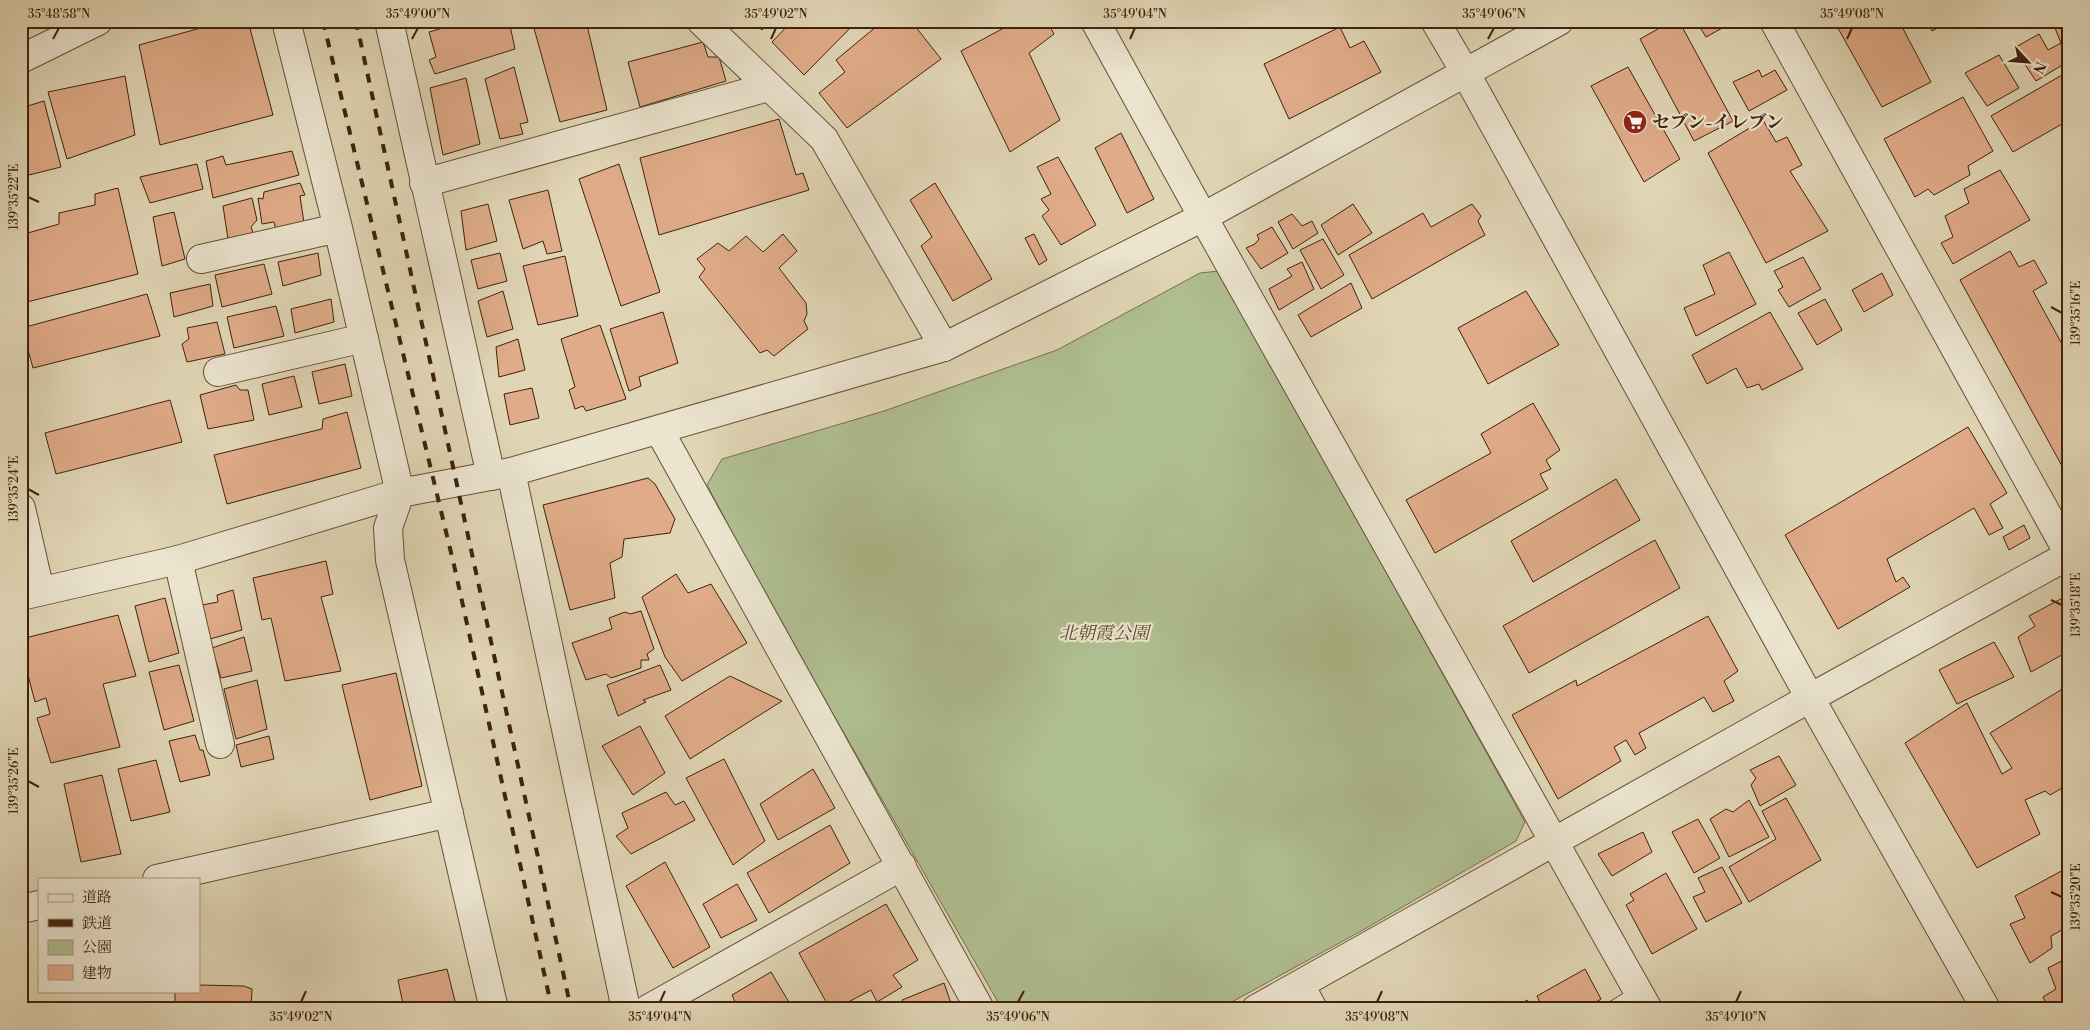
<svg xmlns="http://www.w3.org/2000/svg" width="2090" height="1030" viewBox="0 0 2090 1030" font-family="'Libre Bodoni','Noto Serif JP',serif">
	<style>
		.green { fill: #afbe90; stroke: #78704e }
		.building { fill: #dfab88; stroke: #40220b }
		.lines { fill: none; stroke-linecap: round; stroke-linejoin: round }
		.service-casing { stroke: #684f36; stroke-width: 20 }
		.minor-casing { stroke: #684f36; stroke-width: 30 }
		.tertiary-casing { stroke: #684f36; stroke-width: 30 }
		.service { stroke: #ebe4cf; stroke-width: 18 }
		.minor { stroke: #ebe4cf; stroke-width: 28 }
		.tertiary { stroke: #ebe4cf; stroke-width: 28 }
		.rail { stroke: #40220b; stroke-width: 4; stroke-dasharray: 9 9; stroke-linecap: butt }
		.ticks { fill: none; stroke: #40220b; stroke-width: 2 }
		.labels { text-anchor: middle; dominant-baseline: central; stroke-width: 4.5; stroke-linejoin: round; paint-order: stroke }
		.poi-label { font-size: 18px; font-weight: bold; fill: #40220b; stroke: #ebe4cf; text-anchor: start }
		.park-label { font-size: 18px; font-style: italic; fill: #5c492c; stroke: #ebe4cf }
		.neatline { fill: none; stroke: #40220b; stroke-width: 2 }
		.ticks-label { font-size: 12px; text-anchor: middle; fill: #40220b }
	</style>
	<rect width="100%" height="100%" fill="#e0d5b5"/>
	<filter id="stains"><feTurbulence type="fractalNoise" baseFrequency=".004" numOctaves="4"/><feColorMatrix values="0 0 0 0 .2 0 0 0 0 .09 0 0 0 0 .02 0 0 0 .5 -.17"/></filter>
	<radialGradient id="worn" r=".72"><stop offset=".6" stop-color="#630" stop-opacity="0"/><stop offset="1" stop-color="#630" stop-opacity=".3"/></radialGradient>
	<path class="green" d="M1219 271 1525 822 1516 841 1363 930 1219 1009H1002L774 611 707 485 722 459 884 411 1057 350 1200 273Z"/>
	<path class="building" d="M226 21H248L273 115 160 145 139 45Z
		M468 21H509L515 49 435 74 429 60 436 57 429 32Z
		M532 21H586L607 110 560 122Z
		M751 21H770L762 30Z
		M792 21H857L804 75 772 42Z
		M883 21H911L941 59 847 128 819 93 845 72 836 60Z
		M1012 21H1047L1054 34 1029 53 1060 120 1010 152 961 51 1013 23Z
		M1672 21H1679L1733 121 1694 141 1640 39Z
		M1696 21H1735L1706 37Z
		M1834 21H1899L1931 82 1882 107Z
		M1927 21H1951L1932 31Z
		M2065 21H2069V61L2036 81 2014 48 2039 34 2048 50 2061 43 2055 28Z
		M1340 27 1350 48 1364 41 1381 72 1289 119 1264 64Z
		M703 42 708 57H719L726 81 640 107 628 62Z
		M1999 55 2019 88 1987 106 1965 73Z
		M514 67 528 122 520 124 523 134 500 139 485 79Z
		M1628 67 1680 159 1644 182 1591 86Z
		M1759 70 1762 77 1775 70 1787 90 1749 111 1733 82Z
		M2069 71V120L2013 152 1991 116Z
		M125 76 135 135 67 159 48 92Z
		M466 78 480 144 443 155 430 88Z
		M1963 97 1993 151 1968 166 1970 175 1934 195 1928 189 1915 197 1884 139Z
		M44 101 61 167 21 177V108Z
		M779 119 796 175 803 173 809 190 659 235 640 158Z
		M1763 120 1776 142 1787 137 1802 165 1790 171 1828 231 1766 263 1708 153Z
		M1121 133 1154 199 1127 213 1095 148Z
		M292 151 299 175 213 198 206 161 223 156 226 165Z
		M1058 157 1096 225 1061 245 1042 216 1049 210 1041 199 1051 194 1037 167Z
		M197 164 203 189 150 203 140 177Z
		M619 164 660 292 621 306 579 179Z
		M2000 170 2030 220 1953 264 1941 243 1953 237 1945 216 1969 203 1964 189Z
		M300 183 305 195 300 196 304 223 276 230 274 222 262 224 258 198 263 199 264 192Z
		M935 183 992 279 953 301 921 246 932 237 910 200Z
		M118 188 138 274 23 303 21 292V235L59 224V213L95 205V194Z
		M548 190 562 251 547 254 543 241 523 249 509 200Z
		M252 198 257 220 251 227 253 233 228 239 223 206Z
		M488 204 497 241 466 250 461 211Z
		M1353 204 1372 233 1338 255 1321 225Z
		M1472 204 1481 216 1478 221 1485 235 1372 299 1349 255 1423 213 1431 227Z
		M174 212 185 259 162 266 153 217Z
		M1292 214 1302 226 1312 221 1318 233 1293 249 1278 222Z
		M1272 227 1288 253 1261 269 1246 248 1255 244 1259 239 1257 235Z
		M783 234 797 251 779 268 806 303 807 314 804 321 808 329 774 356 767 350 760 353 699 277 705 269 697 259 718 243 729 251 746 236 763 252Z
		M1034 234 1047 260 1039 265 1025 238Z
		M1323 239 1344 275 1321 289 1300 250Z
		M2069 242V256L2063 245Z
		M2010 251 2019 267 2034 260 2047 283 2033 291 2069 357 2068 477 1960 280Z
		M1729 252 1756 304 1696 336 1684 308 1715 294 1703 265Z
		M318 253 321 275 283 286 278 262Z
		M500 253 507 281 478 289 471 260Z
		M565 256 578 316 538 325 523 266Z
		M1803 257 1821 289 1789 307 1778 290 1783 287 1774 271Z
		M1302 262 1314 289 1279 310 1269 289 1292 276 1287 269Z
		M264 264 272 294 222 307 215 275Z
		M1882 273 1893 295 1864 312 1852 290Z
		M1351 283 1362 308 1311 337 1298 315Z
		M210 284 213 306 174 317 170 293Z
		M503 291 513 329 487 337 478 301Z
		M1526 291 1559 345 1488 384 1458 328Z
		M147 294 160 336 33 368 22 328Z
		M331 299 334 322 295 333 291 309Z
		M1825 299 1842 330 1817 345 1798 313Z
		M276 306 284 336 234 348 227 317Z
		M663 312 678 363 639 377 641 386 629 391 610 329Z
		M1770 312 1803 369 1762 390 1759 384 1747 388 1736 368 1707 384 1692 355Z
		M217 322 225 354 187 362 182 344 189 339 187 328Z
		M600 325 626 399 586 411 583 406 575 409 569 390 575 387 561 339Z
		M518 339 525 370 499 377 496 347Z
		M345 364 352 396 319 404 312 372Z
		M294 376 302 407 269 415 262 384Z
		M236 385 240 390H248L254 420 208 429 200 395Z
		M532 388 539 418 510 425 504 394Z
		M170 400 182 442 56 474 45 433Z
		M1533 403 1560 450 1546 460 1551 469 1540 474 1548 489 1435 553 1406 500 1491 453 1481 434Z
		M347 412 361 468 227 504 214 455 322 429 323 419Z
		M1968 427 2007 493 1990 504 2003 528 1989 535 1974 508 1887 559 1896 582 1903 577 1910 587 1838 629 1785 535Z
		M648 478 655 484 675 519 670 533 624 539 622 557 610 563 615 598 570 610 543 505Z
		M1616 479 1640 520 1533 582 1511 541Z
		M2024 525 2030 538 2009 550 2003 537Z
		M1655 540 1680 588 1529 673 1503 626Z
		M326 561 333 594 321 597 341 671 285 681 271 618 262 620 253 578Z
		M676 574 688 593 711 584 747 643 682 681 665 657 642 597Z
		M233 590 242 630 210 639 202 605 218 602 217 595Z
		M2068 595 2069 651 2031 672 2018 637 2035 626 2029 616Z
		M165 598 179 653 149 662 135 606Z
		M641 611 654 649 647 654 649 660H641V668L611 678 606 674 586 680 572 643 612 629 609 618 625 612 630 614Z
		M118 615 136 676 103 684 120 747 51 763 37 718 50 714 46 698 35 702 21 648V639Z
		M1708 616 1738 671 1724 681 1734 701 1713 712 1704 697 1639 733 1646 748 1635 755 1626 740 1614 747 1621 761 1558 799 1512 715 1576 680 1577 686Z
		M244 637 252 671 221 678 212 648Z
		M1994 642 2014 677 1957 704 1939 670Z
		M179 665 194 721 164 730 149 672Z
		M660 665 671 690 643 700 646 702 618 716 607 685Z
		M396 673 422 786 370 800 342 685Z
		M730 676 782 701 690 759 665 716Z
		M257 680 267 729 236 739 224 689Z
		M2069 685V784L2050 795 2045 791 2025 800 2040 834 1977 868 1905 743 1967 703 2002 774 2012 768 1990 733Z
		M640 726 665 773 633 795 602 746Z
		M195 735 200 750H203L210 775 180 782 169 741Z
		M269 736 274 759 241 767 236 745Z
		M1779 756 1796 785 1760 806 1751 785 1756 778 1750 770Z
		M724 759 765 841 733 865 686 778Z
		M156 760 170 812 131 821 118 769Z
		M813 769 835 808 778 840 760 804Z
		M102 775 121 854 81 862 64 784Z
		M666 792 675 805 684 801 695 820 631 854 616 836 628 828 622 813Z
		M1786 798 1821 860 1749 902 1729 867 1776 839 1762 811Z
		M1749 800 1769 837 1729 857 1710 819 1726 809 1733 812Z
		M1698 819 1720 858 1694 873 1672 832Z
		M830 825 850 863 769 913 747 873Z
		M1643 832 1652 852 1612 876 1598 854Z
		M665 862 710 947 673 968 626 886Z
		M1722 867 1742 903 1706 922 1693 897 1705 892 1698 878Z
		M2069 867V926L2051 936 2052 948 2030 963 2010 924 2025 918 2015 896Z
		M1666 873 1697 929 1652 954 1626 905 1634 900 1630 894Z
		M737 884 757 920 721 938 703 904Z
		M886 904 918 960 893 975 902 987 877 1002 871 990 835 1009H830L799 953Z
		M2069 957V1005L2063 1009H2049L2043 997 2056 989 2048 968Z
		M447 969 457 1009H404L398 980Z
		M1585 969 1601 999 1585 1009H1543L1537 996Z
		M771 972 793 1009H738L732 995Z
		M944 983 953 1009H906L902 1000Z
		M199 985 244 986 252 989 251 1009H173L175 1007V991H199Z
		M1527 1000 1531 1009H1512Z"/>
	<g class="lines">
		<g class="service-casing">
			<path id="service" d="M1616 1009 1640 994"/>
		</g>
		<g class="minor-casing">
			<path id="minor" d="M286 21 338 228 400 493 388 528 390 560 494 1009
				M389 21 491 476
				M701 21 824 139 944 347
				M1095 21 1203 217
				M1774 21 2069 554
				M21 59 98 21
				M424 183 768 87
				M201 259 338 228
				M218 372 364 338
				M659 430 980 1009
				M511 472 626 1009
				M178 560 220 744
				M1810 698 2069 555
				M157 879 449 813
				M21 909 39 905
				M1300 985 1313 1009
				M648 1009 902 866"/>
		</g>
		<g class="tertiary-casing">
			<path id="tertiary" d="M1435 21 1465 72 1810 698 1986 1009
				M1203 217 1648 1009
				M21 508 40 591
				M21 596 178 560 400 493 511 472 944 347 1203 217 1559 21
				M1256 1009 1810 698"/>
		</g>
		<use href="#service" class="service"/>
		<use href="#minor" class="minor"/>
		<use href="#tertiary" class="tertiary"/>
		<path class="rail" d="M323 21 454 565 552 1009
			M356 21 571 1009"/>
	</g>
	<path class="ticks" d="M53 39 59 28M412 39 418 28M771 39 776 28M1130 39 1135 28M1488 39 1494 28M1847 39 1852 28M28 197 39 202M2051 307 2062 313M28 489 39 495M2051 600 2062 605M28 781 39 787M2051 892 2062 897M301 1002 306 991M660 1002 665 991M1018 1002 1024 991M1377 1002 1382 991M1736 1002 1741 991"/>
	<defs>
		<g id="supermarket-disc" transform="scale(1.25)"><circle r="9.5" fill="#8f2418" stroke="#ebe4cf"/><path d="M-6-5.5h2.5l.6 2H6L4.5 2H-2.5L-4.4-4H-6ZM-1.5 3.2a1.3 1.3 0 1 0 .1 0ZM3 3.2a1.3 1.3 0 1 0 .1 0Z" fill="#fff"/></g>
	</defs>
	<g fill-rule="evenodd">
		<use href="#supermarket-disc" x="1635" y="122"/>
	</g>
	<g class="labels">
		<g class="poi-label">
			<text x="1652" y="122">セブン-イレブン</text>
		</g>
		<g class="park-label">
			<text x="1104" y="633">北朝霞公園</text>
		</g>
	</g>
	<rect width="2090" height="1030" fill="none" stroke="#e0d5b5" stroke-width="55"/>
	<rect x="38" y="878" width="162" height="115" fill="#ebe4cf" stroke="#a79681"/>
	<rect x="48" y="894" width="25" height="8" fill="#ebe4cf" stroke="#a79681"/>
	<text x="82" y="902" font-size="15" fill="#40220b">道路</text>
	<rect x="48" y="919" width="25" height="8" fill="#40220b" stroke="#a79681"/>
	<text x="82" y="928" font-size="15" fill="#40220b">鉄道</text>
	<rect x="48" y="940" width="25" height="15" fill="#afbe90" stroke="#a79681"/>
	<text x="82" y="952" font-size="15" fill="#40220b">公園</text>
	<rect x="48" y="965" width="25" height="15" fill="#dfab88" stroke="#a79681"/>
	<text x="82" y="978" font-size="15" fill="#40220b">建物</text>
	<g transform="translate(2028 62) rotate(116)" stroke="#ebe4cf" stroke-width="4" paint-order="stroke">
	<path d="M0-4L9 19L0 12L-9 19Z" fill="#40220b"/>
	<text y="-8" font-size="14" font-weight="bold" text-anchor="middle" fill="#40220b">N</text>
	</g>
	<rect x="28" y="28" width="2034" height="974" class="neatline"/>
	<g class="ticks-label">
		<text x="59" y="18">35°48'58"N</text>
		<text x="418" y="18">35°49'00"N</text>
		<text x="776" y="18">35°49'02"N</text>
		<text x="1135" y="18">35°49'04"N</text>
		<text x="1494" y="18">35°49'06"N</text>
		<text x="1852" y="18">35°49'08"N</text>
		<text transform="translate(14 197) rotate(-90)" y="4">139°35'22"E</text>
		<text transform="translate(2076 313) rotate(-90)" y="4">139°35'16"E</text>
		<text transform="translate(14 489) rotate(-90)" y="4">139°35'24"E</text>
		<text transform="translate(2076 605) rotate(-90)" y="4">139°35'18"E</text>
		<text transform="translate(14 781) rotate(-90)" y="4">139°35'26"E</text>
		<text transform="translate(2076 897) rotate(-90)" y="4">139°35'20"E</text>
		<text x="301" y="1021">35°49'02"N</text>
		<text x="660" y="1021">35°49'04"N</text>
		<text x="1018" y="1021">35°49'06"N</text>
		<text x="1377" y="1021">35°49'08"N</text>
		<text x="1736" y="1021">35°49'10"N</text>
	</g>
	<rect width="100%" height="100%" filter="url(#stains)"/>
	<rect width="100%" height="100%" fill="url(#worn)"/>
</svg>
